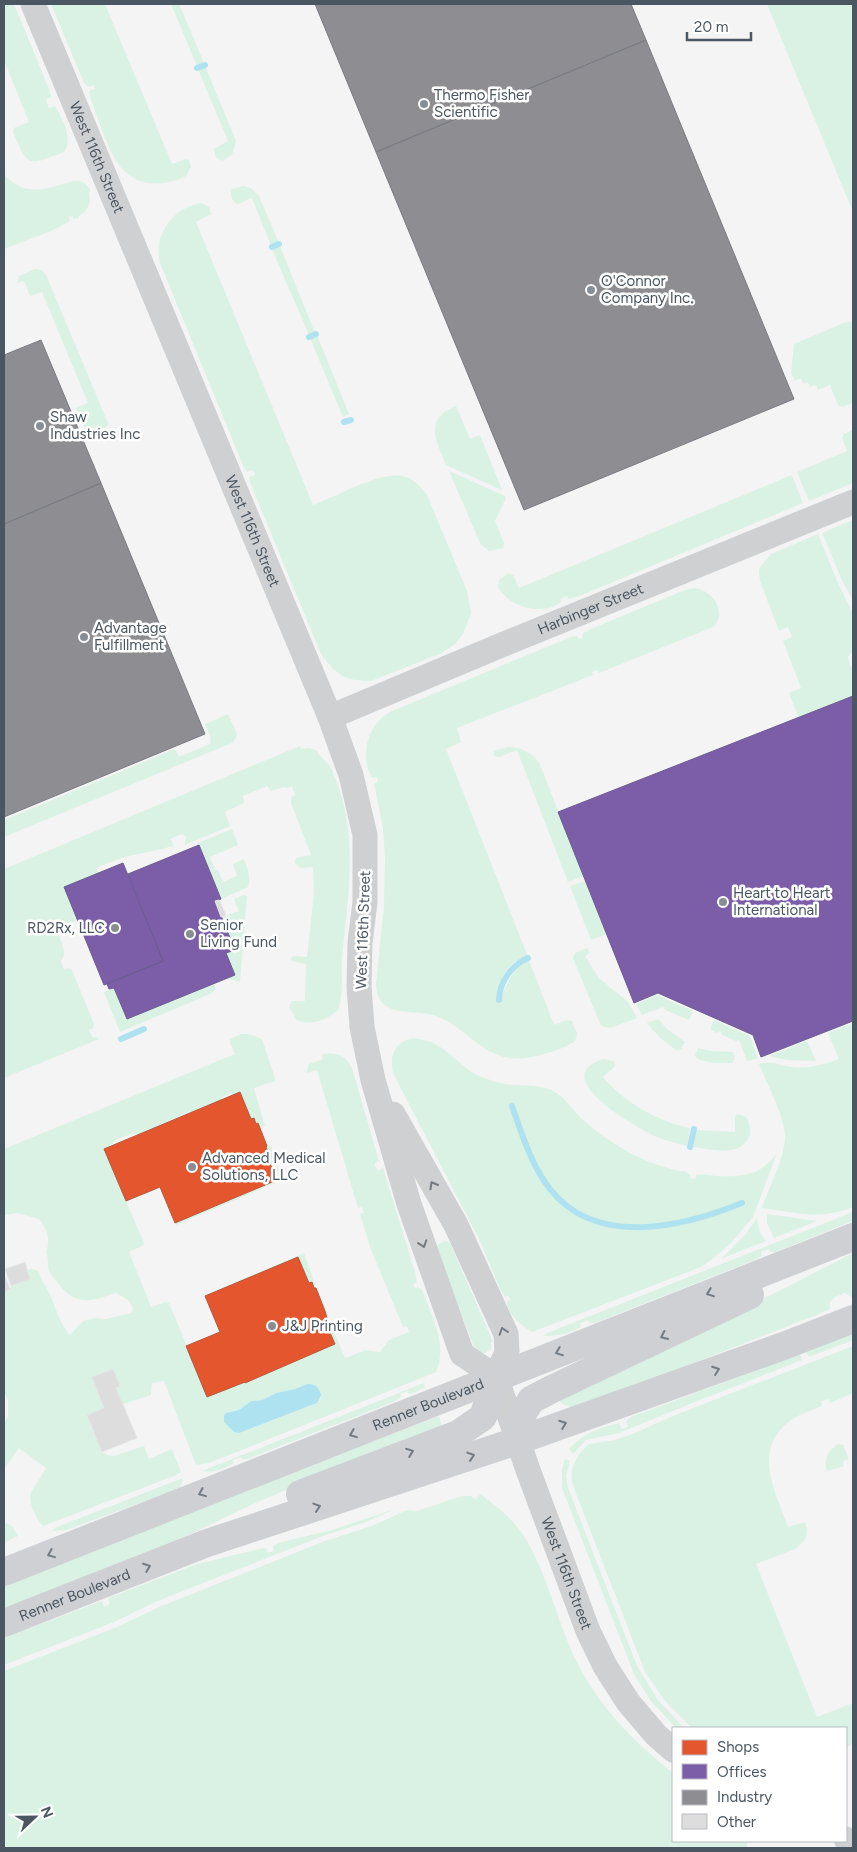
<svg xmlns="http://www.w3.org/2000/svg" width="857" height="1852" viewBox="0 0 857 1852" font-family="Figtree,sans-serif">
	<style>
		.green { fill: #d9f2e3; fill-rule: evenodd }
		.water { fill: #aee2f0 }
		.shops { fill: #e4572e; stroke: #b6573d }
		.offices { fill: #7b5ea7; stroke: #6c5c92 }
		.industry { fill: #8d8d92; stroke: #797c83 }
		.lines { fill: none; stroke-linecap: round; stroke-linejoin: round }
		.stream { stroke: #aee2f0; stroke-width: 6 }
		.building { fill: #ddddde; stroke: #e5e6e7 }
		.minor { stroke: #ced0d2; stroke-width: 25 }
		.secondary { stroke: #ced0d4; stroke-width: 28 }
		.oneway { stroke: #727b83 }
		.oneway2 { stroke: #727b84 }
		.poi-dot { fill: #868d94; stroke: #fff; stroke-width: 2 }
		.labels { text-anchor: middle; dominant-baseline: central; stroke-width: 5; stroke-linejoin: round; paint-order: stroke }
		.poi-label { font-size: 15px; fill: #4a5661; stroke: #fff; text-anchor: start }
		.street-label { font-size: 15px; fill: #4a5661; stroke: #fff }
	</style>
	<rect width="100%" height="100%" fill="#f4f4f4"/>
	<path class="green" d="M4 4H14L49 89 51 97 46 99 49 108 55 106C62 119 74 138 64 152 28 166 28 168 13 132L14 128 29 122 4 60Z
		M51 4H105L172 164 186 159 189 160 191 167 186 176C162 188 133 187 117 162 107 147 98 118 91 100L89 91 95 89 94 85 88 87 84 83Z
		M171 4H179L204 63 197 66Z
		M767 4H853V212Z
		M205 66 236 141 232 155 222 161 216 157 214 149 228 141 198 69Z
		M4 173C17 193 40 192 60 185 74 181 82 176 91 191L89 192C91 204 89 210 78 217L79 218 74 219 72 215 69 217 70 221 51 231 4 249Z
		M243 186 251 188 259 196 279 243 271 246 252 198 238 204C233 203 229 195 232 189Z
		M201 203 209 207 211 214 196 222 313 505C337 497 382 469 406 477 415 480 421 487 427 495L467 591 471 613 463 634 455 644 440 654 371 681 355 680 344 677 333 669 321 654 251 485 249 477 255 475 253 470 247 472 244 468 160 263C153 234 173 208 201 203Z
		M280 246 315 333 309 335 272 249Z
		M35 269 42 270 46 275 108 423 107 427 91 434 86 430 76 408 88 403 42 292 30 296 24 281 17 283 19 276Z
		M846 322H853V403L842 407 838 405 830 385 818 390 816 385 810 387 808 382 803 384 801 378 795 381 791 373 794 344Z
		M317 335 349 414 343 417 310 338Z
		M456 406 470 439 480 435 502 490 446 465C436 440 423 419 456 406Z
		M853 430V483L809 501 797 472 847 451 842 438 844 434Z
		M449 471 505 496 506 498 495 521 504 543 503 548 489 551 481 545Z
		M792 475 803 503 577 597 568 599 567 596 560 599 561 602C543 617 509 607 498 587L499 580 508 573 513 575 519 588Z
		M853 520V601L841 578 822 533Z
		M818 534 837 581 853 614V651L848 657 850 665 853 668V696L799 718 789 693 801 688 783 641 792 637 788 627 779 631 760 581 759 572 760 567 771 554Z
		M694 588C711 589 729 613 713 627L599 673 597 670 592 672 593 675 457 728 461 742 446 749 528 957C524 958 520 959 516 961 506 967 497 985 496 996L497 1000 499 999C509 985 511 968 529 960L554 1025 567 1020 572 1021 577 1034 575 1041C561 1051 526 1061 509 1058 479 1053 464 1026 436 1016 413 1008 377 1020 376 984L384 906 385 858 383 828 374 783 378 782 377 777 372 778C359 755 368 723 392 711L571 637 577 636 578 639 583 638 582 634 591 629 685 590Z
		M228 714 237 734 236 738 232 743 4 837V820L175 749 179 757 210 744 211 738 205 724Z
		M300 746 301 749 308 748 316 750C321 758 328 762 332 770 360 832 348 894 342 958 341 975 344 994 338 1010 327 1020 310 1027 296 1019L289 1007 292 1001H305L306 964 291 961V958L294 956 307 957 314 892 313 867C305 867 299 871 295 862L296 858 311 855 291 803V797L295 795 292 786 287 788 284 787 271 791 267 786 243 796 244 803 225 812 230 826 185 845 186 837 182 834 170 839 174 846 121 858 96 868 98 873 78 920 56 928C59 938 69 953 61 961L64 970 68 968 72 970 94 1024 93 1028 89 1030 93 1038 96 1037 99 1039 4 1078V869Z
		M508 747C522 747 532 753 540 764L583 876 568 882 517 750 499 757 494 756V751Z
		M232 829 238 845 210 857 215 870H218L223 882 237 876 233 864 244 859C248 868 251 879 248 887L221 899 198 843Z
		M585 881 606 934 591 940 570 886Z
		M243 895 247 896 240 982 227 978 226 953 235 949 222 917 239 911 234 899Z
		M587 948 590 953 585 956 599 978 628 1002 637 1018 610 1028 601 1026 573 958 575 953Z
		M214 984 216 989 210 994 120 1032 104 992 114 988 127 1019Z
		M657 995 693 1011 689 1020 665 1010 663 1007 642 1015 636 1004Z
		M658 1019 668 1030 685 1042 681 1049 678 1051C665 1043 656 1034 647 1023Z
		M714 1020 750 1036 758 1058 747 1061 739 1040 736 1041 722 1035 720 1031 717 1033 710 1029Z
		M853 1023V1207C820 1220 797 1213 762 1208 769 1186 786 1157 785 1134 783 1114 767 1083 759 1064 770 1060 779 1065 791 1067 808 1069 823 1065 839 1059L828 1033Z
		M241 1034H249L262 1039 274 1075 275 1081 254 1088 265 1126 260 1128 254 1118 251 1119 241 1093 233 1096 231 1093 221 1098 222 1100 191 1113 190 1111 140 1134C134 1133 120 1137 115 1141 111 1144 109 1147 104 1150L144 1243V1245L129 1252 151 1307 166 1302 169 1303 208 1397 245 1382 246 1383 334 1345 324 1319 327 1318 324 1311 325 1310 345 1358 366 1350 380 1352 389 1340 409 1332 407 1326 403 1327 370 1247 360 1214 364 1213 362 1207 358 1208 317 1070 306 1073 309 1064 323 1059 321 1055C334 1051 346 1055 352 1068L379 1161 374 1164 378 1171 383 1168 415 1272 417 1282 413 1284 415 1288 418 1287 422 1290C432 1317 448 1343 436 1372L209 1463 196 1465 164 1381 152 1383 151 1395 123 1404 116 1388 120 1386 112 1369 92 1377 104 1408 102 1452 110 1456 117 1455 144 1446 149 1459 172 1449 181 1472 174 1476 43 1526C36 1519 28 1503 31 1493 35 1484 42 1476 46 1468L19 1448 4 1469V1424L8 1416V1401L4 1390V1292L10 1289 11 1286 30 1279 27 1270 31 1269 39 1271C40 1280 46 1285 49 1293 56 1307 59 1323 70 1335L83 1321 95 1318 106 1319 131 1313 133 1308 128 1300 116 1293C95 1300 78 1307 61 1287 57 1282 52 1277 49 1271 47 1265 49 1258 46 1252 51 1239 47 1229 39 1219L17 1213 4 1215V1149L235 1054 230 1043V1039ZM307 1384 317 1403 245 1431 226 1413 239 1410 251 1401 262 1400 276 1393 295 1389Z
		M414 1038 432 1042 437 1045C454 1055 466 1072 484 1078 491 1080 499 1083 506 1084 523 1087 539 1083 555 1092 565 1098 573 1110 582 1119 611 1145 647 1166 686 1172L690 1175V1178L695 1179 696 1175C703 1174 709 1175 716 1176 743 1177 760 1176 777 1153L753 1217 730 1244 711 1260 701 1267 532 1332C521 1325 507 1315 507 1301L510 1300 508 1296 505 1297 500 1289 480 1241 394 1075C388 1058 394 1041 414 1038Z
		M807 1041 816 1061 787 1060 769 1056Z
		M698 1048 711 1051 733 1052 735 1059 732 1063H713L697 1059 695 1055Z
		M603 1059 614 1061 615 1066 603 1077C625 1103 657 1121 690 1128L687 1146C677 1143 666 1141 657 1137 637 1128 546 1077 603 1059Z
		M738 1114 746 1117C750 1124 752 1132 748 1139 738 1157 710 1149 693 1147L696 1130 735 1132V1116Z
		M271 1145 282 1180 176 1225V1223L277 1181 266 1154V1147Z
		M853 1212V1221L775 1252H770L769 1249 761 1252 762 1256 752 1261 595 1323H590L588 1320 580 1323 581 1327C569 1334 558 1336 543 1336L547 1333Z
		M767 1214 817 1221 774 1238 767 1223Z
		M757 1218 760 1233 766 1241 721 1259 745 1235Z
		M445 1241 450 1243 493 1342H491V1349L485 1353H481L475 1347H474L437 1250 438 1244Z
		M304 1253 316 1287 314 1288 312 1282 309 1283 298 1257 206 1295Z
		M853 1253V1298L845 1293 835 1297 830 1302V1309L809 1318 586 1405C577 1407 568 1409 560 1402V1399L572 1390 781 1290Z
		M853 1333V1340L809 1357 806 1352Z
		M853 1346V1393L830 1403 828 1399 821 1401 822 1406C813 1410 803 1413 794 1418 750 1447 775 1491 788 1527L805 1522C810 1533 805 1543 795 1549L756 1564 817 1717 853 1703V1743L846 1748V1728H692L665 1701 645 1672 572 1483C570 1468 576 1454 589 1444L615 1440 630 1435 673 1416Z
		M800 1354 802 1360 685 1406 619 1433 586 1440 573 1454 569 1449C583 1434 598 1428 619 1423L622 1429 628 1427 626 1421 631 1417Z
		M424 1383 425 1387 414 1393 409 1394 407 1391 400 1394 401 1397 393 1402 247 1459H242L241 1457 233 1460 234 1463C224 1468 214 1474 202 1471Z
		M439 1416 443 1429 279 1493 253 1504 191 1534 4 1609V1585Z
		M838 1444 843 1445 849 1459 843 1461 844 1466 827 1471C823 1459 828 1451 838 1444Z
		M565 1459 570 1461 566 1475 568 1488 637 1666 658 1700 684 1728H676L650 1700 634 1674 562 1488V1470Z
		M183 1478 181 1486 178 1489 66 1530 51 1531 57 1527Z
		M480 1494C494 1504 508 1515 519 1529 545 1564 556 1619 575 1658 597 1705 633 1741 673 1773V1841H747V1848H4V1671L117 1627 159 1607 325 1541 374 1525 407 1510 417 1511 462 1496H471L476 1500Z
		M395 1509 366 1522 323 1536 155 1602 114 1622 4 1665V1638L102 1601 104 1607 110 1604 108 1599 111 1597 197 1564 259 1549 266 1548 268 1553 274 1551 273 1546 278 1543 332 1530Z
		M4 1522 12 1526 18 1536 4 1543Z"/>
	<path class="water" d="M307 1384C315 1384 319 1387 321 1395L317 1403 309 1406 239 1433 234 1432 224 1422V1415L226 1413 239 1410 251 1401 262 1400 276 1393 295 1389Z"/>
	<path class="shops" d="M240 1092 251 1119 254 1118 256 1124 258 1123 267 1146 266 1147 269 1153 266 1154 277 1180 175 1223 160 1187 126 1201 104 1149Z
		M298 1257 309 1283 312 1282 314 1288H316L325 1311 327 1318 324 1319 335 1344 245 1383V1382L207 1397 186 1346 220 1332 205 1296Z"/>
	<path class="offices" d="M853 696V1021L761 1057 753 1035 658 993 634 1003 558 812Z
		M199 845 221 899 215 901 235 950 226 953 235 975 127 1019 114 988 109 989 107 984 163 961 128 874Z
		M123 863 163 961 104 985 64 887Z"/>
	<path class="industry" d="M315 4H631L646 40 376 152Z
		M646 40 794 399 524 510 376 152Z
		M41 340 101 483 4 524V355Z
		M101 483 205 734 4 817V524Z"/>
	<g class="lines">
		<path class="stream" d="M197 68 205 65
			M272 247 279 244
			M309 337 316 334
			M344 422 351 420
			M499 1000C499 982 512 965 528 958
			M121 1039 144 1029
			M512 1106C522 1134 531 1165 550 1189 596 1248 683 1227 742 1203
			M690 1147 694 1129"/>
	</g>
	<path class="building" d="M219 900 226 915 221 917 215 901Z
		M25 1262 30 1279 11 1286 5 1269Z
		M4 1274 10 1289 4 1292Z
		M113 1369 120 1386 116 1388 137 1438 102 1452 87 1415 104 1408 92 1377Z"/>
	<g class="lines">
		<g class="minor">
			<path id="s1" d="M33 4 330 717 351 775 365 835V902L360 943 359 987 362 1027 373 1080 409 1204 462 1354 496 1377 528 1470 588 1631 605 1666 628 1702 656 1735 673 1750"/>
			<path id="s2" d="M330 717 504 644 853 502"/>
			<path d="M393 1114 456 1225 506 1334 507 1352 496 1377"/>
			<path d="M846 1839 853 1843"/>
		</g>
		<g class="secondary">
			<path d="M517 1441 522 1415 531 1400 550 1390 750 1295"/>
			<path d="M300 1494 458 1434 483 1417 496 1377"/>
			<path id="s3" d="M4 1572 853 1237"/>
			<path id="s4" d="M4 1623 207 1543 517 1441 786 1345 853 1319"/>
		</g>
	</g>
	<defs><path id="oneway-chevron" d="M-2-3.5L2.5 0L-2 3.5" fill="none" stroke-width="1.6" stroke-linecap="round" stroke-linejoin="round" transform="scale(1.25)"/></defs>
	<g class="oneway">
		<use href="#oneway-chevron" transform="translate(433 1185) rotate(-120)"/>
		<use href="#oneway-chevron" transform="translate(423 1244) rotate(71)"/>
		<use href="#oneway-chevron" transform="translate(503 1331) rotate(-108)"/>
	</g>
	<g class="oneway2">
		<use href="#oneway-chevron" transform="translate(710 1293) rotate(159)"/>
		<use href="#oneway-chevron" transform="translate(664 1336) rotate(155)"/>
		<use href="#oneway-chevron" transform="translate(559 1352) rotate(159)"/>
		<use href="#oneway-chevron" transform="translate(716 1370) rotate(-20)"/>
		<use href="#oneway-chevron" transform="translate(563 1424) rotate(-20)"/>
		<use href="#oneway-chevron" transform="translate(353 1434) rotate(158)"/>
		<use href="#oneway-chevron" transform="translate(410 1452) rotate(-21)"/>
		<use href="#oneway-chevron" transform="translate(471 1456) rotate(-18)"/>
		<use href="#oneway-chevron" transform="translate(202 1493) rotate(158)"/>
		<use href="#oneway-chevron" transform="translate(317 1507) rotate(-18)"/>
		<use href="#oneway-chevron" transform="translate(51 1554) rotate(158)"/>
		<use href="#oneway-chevron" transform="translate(147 1567) rotate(-21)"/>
	</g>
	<g class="poi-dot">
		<circle cx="424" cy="104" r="5"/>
		<circle cx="591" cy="290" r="5"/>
		<circle cx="40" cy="426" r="5"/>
		<circle cx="84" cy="637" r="5"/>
		<circle cx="723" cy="902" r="5"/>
		<circle cx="115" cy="928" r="5"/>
		<circle cx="190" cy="934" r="5"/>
		<circle cx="192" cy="1167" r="5"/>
		<circle cx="272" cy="1326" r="5"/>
	</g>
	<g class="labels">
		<g class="poi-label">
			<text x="434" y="95">Thermo Fisher<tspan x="434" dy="17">Scientific</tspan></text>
			<text x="601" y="281">O'Connor<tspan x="601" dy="17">Company Inc.</tspan></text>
			<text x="50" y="417">Shaw<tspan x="50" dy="17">Industries Inc</tspan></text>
			<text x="94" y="628">Advantage<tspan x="94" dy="17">Fulfillment</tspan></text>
			<text x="733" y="893">Heart to Heart<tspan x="733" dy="17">International</tspan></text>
			<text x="200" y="925">Senior<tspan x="200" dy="17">Living Fund</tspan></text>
			<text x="105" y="928" text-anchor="end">RD2Rx, LLC</text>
			<text x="202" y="1158">Advanced Medical<tspan x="202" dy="17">Solutions, LLC</tspan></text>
			<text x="282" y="1326">J&amp;J Printing</text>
		</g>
		<g class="street-label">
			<text stroke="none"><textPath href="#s1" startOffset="166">West 116th Street</textPath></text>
			<text stroke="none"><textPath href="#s1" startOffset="571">West 116th Street</textPath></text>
			<text stroke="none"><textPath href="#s2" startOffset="282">Harbinger Street</textPath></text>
			<text transform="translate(363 930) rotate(-88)">West 116th Street</text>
			<text stroke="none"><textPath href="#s3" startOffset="456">Renner Boulevard</textPath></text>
			<text stroke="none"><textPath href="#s1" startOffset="1680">West 116th Street</textPath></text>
			<text stroke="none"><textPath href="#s4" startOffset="76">Renner Boulevard</textPath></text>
		</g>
	</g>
	<rect width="857" height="1852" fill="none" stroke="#4a5661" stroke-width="10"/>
	<rect x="672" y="1727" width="175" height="115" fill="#ffffff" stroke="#b7bbc0"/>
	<rect x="682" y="1740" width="25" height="15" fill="#e4572e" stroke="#b7bbc0"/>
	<text x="717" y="1752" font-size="15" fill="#4a5661">Shops</text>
	<rect x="682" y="1764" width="25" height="15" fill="#7b5ea7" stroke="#b7bbc0"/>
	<text x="717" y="1777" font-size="15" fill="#4a5661">Offices</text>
	<rect x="682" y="1790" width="25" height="15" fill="#8d8d92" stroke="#b7bbc0"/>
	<text x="717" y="1802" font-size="15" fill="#4a5661">Industry</text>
	<rect x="682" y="1814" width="25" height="15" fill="#ddddde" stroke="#b7bbc0"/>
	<text x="717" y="1827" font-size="15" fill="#4a5661">Other</text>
	<g transform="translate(35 1817) rotate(68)" stroke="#ffffff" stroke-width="4" paint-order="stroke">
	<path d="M0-4L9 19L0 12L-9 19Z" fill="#4a5661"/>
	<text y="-8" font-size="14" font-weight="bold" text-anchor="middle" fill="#4a5661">N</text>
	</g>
	<path d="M687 32v8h64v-8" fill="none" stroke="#4a5661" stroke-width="2.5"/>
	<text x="694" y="32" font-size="15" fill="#4a5661" stroke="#ffffff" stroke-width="4" paint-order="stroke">20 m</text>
</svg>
